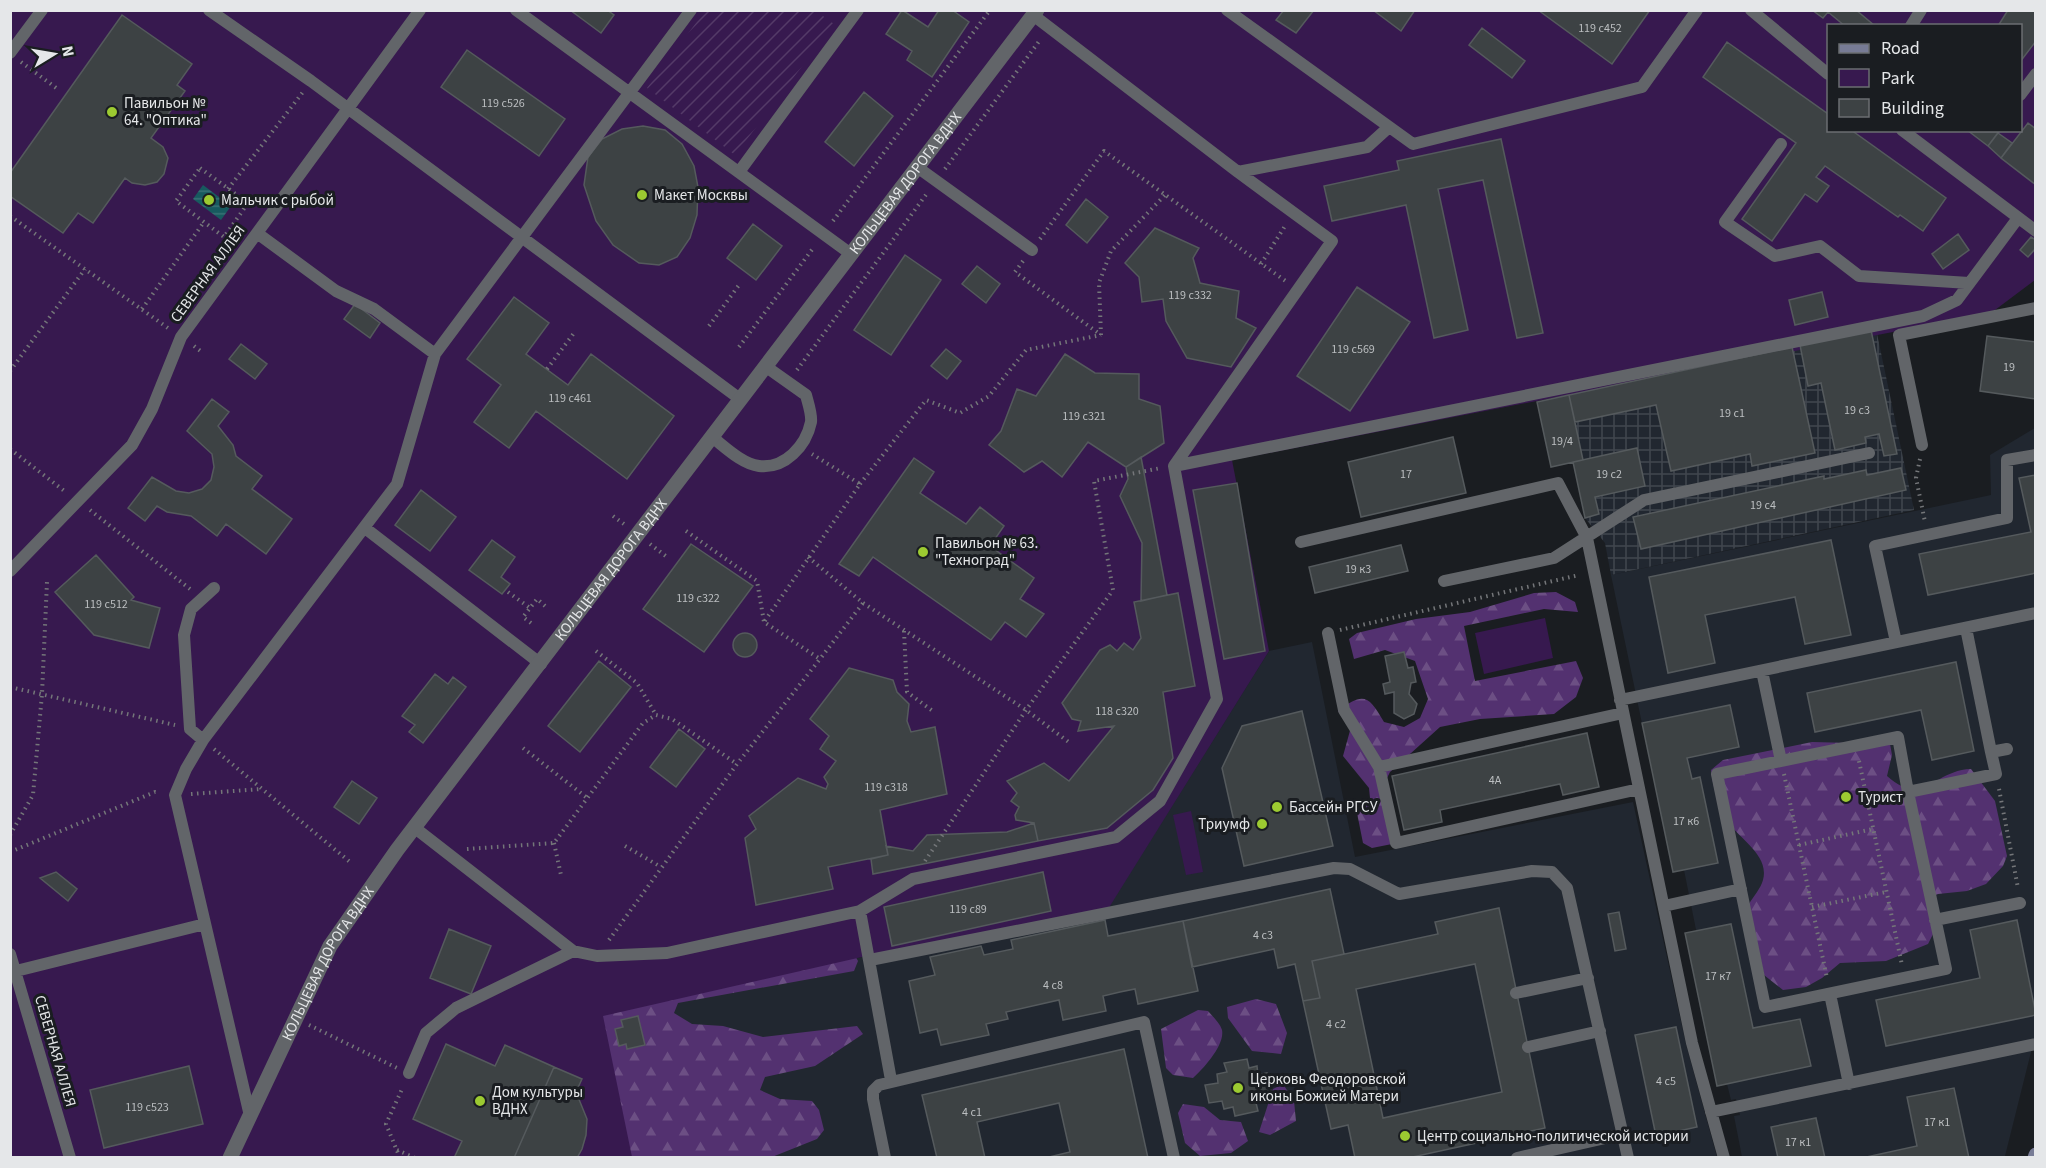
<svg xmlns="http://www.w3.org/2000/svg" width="2046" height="1168" viewBox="0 0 2046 1168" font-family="'Source Sans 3',sans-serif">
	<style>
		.built { fill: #212730 }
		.industrial { fill: url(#industrial-grid) }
		.forest { fill: url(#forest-firs) }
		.park { fill: #37194f; fill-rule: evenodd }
		.garden { fill: url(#garden-furrows) }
		.water { fill: url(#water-rules) }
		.building { fill: #3d4244; stroke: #555a5d; stroke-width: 1.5; fill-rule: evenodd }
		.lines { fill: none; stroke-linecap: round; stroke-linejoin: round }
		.path { stroke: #747679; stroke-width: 4; stroke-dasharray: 1.5 4.5; stroke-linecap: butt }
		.lane { stroke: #626569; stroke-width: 12 }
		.street { stroke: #626569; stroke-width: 15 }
		.secondary { stroke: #777b95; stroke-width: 15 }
		.poi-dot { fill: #9cca31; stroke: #1a1d21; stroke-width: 2 }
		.labels { text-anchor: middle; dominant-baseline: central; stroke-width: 6; stroke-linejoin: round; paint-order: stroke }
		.number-label { font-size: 12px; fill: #bbbec0 }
		.poi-label { font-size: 15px; fill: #e5e7e9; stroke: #1a1d21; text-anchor: start }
		.street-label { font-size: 15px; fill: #e5e7e9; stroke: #1a1d21 }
	</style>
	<defs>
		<pattern id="industrial-grid" width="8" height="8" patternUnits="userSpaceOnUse" patternTransform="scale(1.5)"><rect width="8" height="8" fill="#212730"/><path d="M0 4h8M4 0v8" fill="none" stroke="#41464e"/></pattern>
		<pattern id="forest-firs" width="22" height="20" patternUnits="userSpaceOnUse" patternTransform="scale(1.5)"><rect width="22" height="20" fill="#533170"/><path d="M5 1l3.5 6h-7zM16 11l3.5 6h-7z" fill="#6c4f84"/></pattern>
		<pattern id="garden-furrows" width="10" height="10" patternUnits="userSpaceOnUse" patternTransform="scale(1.5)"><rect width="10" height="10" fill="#37194f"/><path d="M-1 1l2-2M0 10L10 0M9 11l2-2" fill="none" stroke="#543a68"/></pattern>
		<pattern id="water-rules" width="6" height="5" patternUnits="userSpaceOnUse" patternTransform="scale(1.5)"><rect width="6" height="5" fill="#175a5f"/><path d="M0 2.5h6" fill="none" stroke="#397276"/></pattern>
	</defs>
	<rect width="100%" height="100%" fill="#1a1d21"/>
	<path class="built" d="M2035 428 2036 1032 2005 1156 1742 1157 1734 1116 1740 1115 1736 1099 1731 1100 1727 1084 1684 870 1673 872 1611 575 1991 495 1990 455Z
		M1312 642 1355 857 1633 802 1686 1044 1717 1157H632L603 1016 897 949 1105 913 1269 651Z"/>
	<path class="industrial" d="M1876 329 1914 510 1611 575 1605 543 1585 518 1573 462 1551 467 1537 402Z"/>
	<path class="forest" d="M1556 592 1575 602 1578 612 1544 609 1464 626 1475 681 1576 661 1583 678 1576 697 1554 714 1480 719 1440 727 1390 772 1385 782 1392 844 1372 848 1363 843 1357 813 1370 798 1369 788 1343 756 1351 727 1338 711C1364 691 1369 696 1384 722L1404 727 1420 718 1428 699 1415 661 1385 650 1354 659 1349 639 1357 633 1416 619 1470 612 1534 593Z
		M1812 742 1890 744 1892 755 1887 776C1923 808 1934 770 1971 769L1995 801 2007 856 2003 866 1986 884 1967 891 1938 894 1928 898 1933 934 1928 944 1886 961 1840 963 1822 978 1806 987 1783 990 1764 975 1749 904C1753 897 1761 888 1763 880 1770 854 1737 838 1726 819 1718 803 1713 788 1711 770L1723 760Z
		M843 933 858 961 854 971 678 1003 674 1013 692 1024 723 1026 763 1037 857 1026 863 1034 815 1066 765 1077 760 1090 780 1099 812 1101 819 1110 824 1130 817 1139 772 1157H592L528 997Z
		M1256 999 1276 1004 1287 1033 1281 1054 1252 1051 1228 1018 1227 1007Z
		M1198 1010 1208 1011C1212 1016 1220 1023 1222 1030 1225 1045 1203 1069 1193 1078L1173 1075 1166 1068 1161 1029Z
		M1283 1084 1294 1101 1296 1121 1270 1135 1259 1132 1273 1089Z
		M1183 1104 1204 1107 1220 1120 1241 1122 1248 1141 1231 1153 1200 1156 1185 1143 1178 1113Z"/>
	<path class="park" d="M10 11H2035V280L1991 313 1232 460 1269 651 1105 914 897 949 603 1016 632 1157H11ZM1828 26H2020V130H1828Z
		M1545 618 1553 658 1484 674 1475 633Z
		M1191 811 1203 872 1186 875 1173 815Z"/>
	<path class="garden" d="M705 11H816L834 24 735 155 647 88Z"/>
	<path class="water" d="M203 185 231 206 221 220 193 199Z"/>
	<path class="building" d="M570 10H607L614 15 601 33Z
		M902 10 928 27 939 10H952L969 22 932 77 907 60 912 51 886 34Z
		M1284 10H1314L1296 33 1276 20Z
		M1373 10H1415L1401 31Z
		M1538 10H1650L1612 64Z
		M1812 10H1856L1875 26H1845L1828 12 1823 18Z
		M2008 10H2036V41L2020 62V26H1998Z
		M122 15 192 64 177 85 185 91 151 138 163 147 168 158 164 174 157 182 145 185 132 183 125 178 93 223 78 213 63 233 10 196V173Z
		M1482 28 1525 61 1512 78 1469 45Z
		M1727 42 1828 114V130H1851L1946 198 1923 231 1900 215 1898 217 1825 166 1816 177 1829 186 1817 202 1805 194 1772 241 1742 219 1796 143 1703 77Z
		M467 50 565 119 539 156 441 87Z
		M864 92 893 116 854 166 825 142Z
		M2028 123 2036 129V185L2001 158Z
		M643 126 665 130 682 144 694 166 698 187 697 215 690 238 677 257 659 265 639 263 613 245 596 221 584 185 588 157 602 139 622 129Z
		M1967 130H2000L1988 146Z
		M1998 133 2012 143 2001 158 1988 146Z
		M1501 139 1543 333 1517 338 1483 180 1438 189 1468 330 1434 338 1406 205 1332 221 1324 186 1399 170 1397 161Z
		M1086 199 1108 217 1087 243 1066 225Z
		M753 224 782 246 756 280 727 258Z
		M1155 228 1199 248 1193 258 1200 283 1239 291 1236 318 1256 328 1231 367 1187 358 1166 321 1163 299 1142 302 1139 277 1125 263Z
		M1958 234 1969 250 1943 269 1932 254Z
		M2031 237 2036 240V248L2028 257 2020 250Z
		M905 255 941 280 891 355 854 330Z
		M977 266 1000 284 986 303 962 284Z
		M1357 287 1410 322 1350 411 1297 376Z
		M1822 292 1828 317 1795 325 1789 300Z
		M514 297 549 323 526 354 568 385 591 354 674 416 627 479 536 411 509 448 474 422 501 385 467 359Z
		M355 304 380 323 370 338 344 319Z
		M1871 330 1897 454 1884 456 1879 434 1865 437 1866 443 1835 450 1821 383 1808 386 1800 345Z
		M1987 336 2036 342V399L1980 391Z
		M241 344 267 364 255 379 229 359Z
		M1792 347 1815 453 1752 466 1750 454 1671 471 1656 405 1575 422 1569 395Z
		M946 349 961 361 947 379 931 366Z
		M1065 354 1095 373 1139 374V399L1160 406 1164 443 1126 467 1088 442 1062 477 1042 461 1024 472 989 445 1001 431 1017 389 1036 396Z
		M1569 395 1583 460 1551 467 1537 402Z
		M212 399 229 412 218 426 233 445 236 456 262 476 252 489 292 519 266 554 226 524 217 536 191 516 167 512 157 506 145 521 128 508 152 477 176 491 189 493 202 489 211 480 214 467 212 454 187 431Z
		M1453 437 1466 493 1361 517 1348 462Z
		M1637 448 1645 486 1595 497 1599 514 1585 518 1573 462Z
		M1141 457 1167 595 1141 601 1142 543 1120 496 1128 479 1126 467Z
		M914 458 934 472 920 493 966 524 980 507 1004 526 990 546 1034 578 1020 599 1044 614 1026 637 1005 622 991 640 873 557 859 576 839 564Z
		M1901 468 1906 490 1641 549 1633 517 1824 476V479L1866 470 1867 475Z
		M2036 475V573L1928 595 1919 554 2031 532 2019 478Z
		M1237 483 1265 651 1224 659 1193 490Z
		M421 490 456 517 430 551 395 525Z
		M492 540 515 557 501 577 510 584 502 594 469 570Z
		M1831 540 1851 635 1805 644 1795 597 1705 615 1715 663 1668 673 1649 577Z
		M691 544 753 586 704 652 643 609Z
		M1401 545 1408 571 1315 593 1309 567Z
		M96 555 134 597 131 600 160 608 149 648 94 635 55 592Z
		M1178 593 1195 686 1163 692 1173 758 1153 790 1107 828 1038 841 1034 823 1016 820 1015 815 1019 807 1011 801 1017 793 1007 781 1044 763 1069 781 1114 726 1078 731 1081 721 1072 719 1062 703 1100 650 1110 645 1117 651 1124 643 1133 650 1141 638 1134 602Z
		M733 645a12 12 0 1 1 24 0a12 12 0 1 1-24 0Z
		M1404 652 1408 668 1413 667 1416 682 1411 683 1409 694 1417 704 1414 714 1404 719 1394 713V692L1385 694 1383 684 1390 682 1385 656Z
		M599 661 631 687 580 752 548 726Z
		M1956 662 1974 751 1932 760 1921 710 1815 732 1807 693Z
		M849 668 893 680 897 692 909 704 907 721 911 732 935 727 947 794 880 810 888 855 828 867 833 889 756 905 745 838 756 829 749 816 798 778 826 789 828 784 824 777 836 761 820 749 829 736 810 719Z
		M435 674 448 684 453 677 466 687 423 743 409 732 415 725 402 716Z
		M1730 705 1739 747 1687 758 1692 779 1700 777 1718 863 1673 872 1642 723Z
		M1302 711 1333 846 1244 866 1222 768 1242 726Z
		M679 729 705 749 676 787 650 767Z
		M1587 733 1599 787 1563 795 1560 784 1440 810 1442 822 1404 830 1392 776Z
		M352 781 377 798 359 824 334 807Z
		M1034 823 1038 841 873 874 871 859 888 855 886 846 913 851 927 835 1007 832Z
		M56 872 77 889 68 901 40 878Z
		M1043 872 1051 911 892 946 884 907Z
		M1330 889 1344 954 1312 961 1320 998 1303 1001 1295 964 1278 968 1274 949 1192 967 1183 921Z
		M1499 908 1545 1128 1408 1158H1355L1348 1125 1331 1129 1303 1001 1320 998 1312 961 1438 934 1435 922ZM1475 964 1502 1092 1383 1118 1356 989Z
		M1619 912 1626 949 1615 951 1608 914Z
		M1105 920 1108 936 1183 921 1198 991 1138 1004 1135 989 1120 992 1103 996 1106 1011 1063 1020 1059 1000 1006 1012 1008 1019 986 1024 989 1035 941 1045 937 1029 920 1033 909 981 935 975 930 957 981 946 984 955 1013 949 1011 940Z
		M2017 920 2036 1015 1886 1046 1876 1000 1980 978 1970 930Z
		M1731 924 1753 1028 1800 1019 1811 1066 1717 1086 1685 933Z
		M449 929 491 946 471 994 430 978Z
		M638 1016 645 1045 627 1049 626 1044 619 1046 615 1029 623 1027 621 1020Z
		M1676 1027 1697 1127 1656 1136 1635 1035Z
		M446 1044 495 1066 505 1045 554 1067 514 1158H454L462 1141 413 1119Z
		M1124 1049 1148 1158H1045L1070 1152 1059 1103 977 1122 985 1158H937L922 1095Z
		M1247 1059 1249 1068 1257 1066 1258 1075 1267 1073 1271 1091 1262 1092 1264 1101 1256 1103 1258 1111 1235 1116 1233 1107 1224 1109 1222 1101 1209 1103 1205 1085 1218 1083 1217 1074 1227 1072 1224 1063Z
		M189 1066 203 1124 104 1148 90 1090Z
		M554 1067 582 1079 576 1092 587 1119 586 1135 582 1149 577 1158H514Z
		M1954 1088 1969 1158H1862L1917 1146 1907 1097Z
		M1816 1118 1825 1158H1778L1771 1127Z"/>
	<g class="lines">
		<path class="path" d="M21 62 59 90
			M200 168 248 203 224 237 176 201Z
			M945 169 1040 40
			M228 189 303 92
			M10 216 168 328
			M833 221 990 10
			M1040 239 1104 151 1287 282
			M1023 261 1015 272 1101 335
			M1261 264 1285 226
			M142 309 204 222
			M709 326 739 285
			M1101 335 1099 283 1111 251 1165 195
			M194 346 203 353
			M739 347 814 247
			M547 369 574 333
			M797 370 928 192
			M10 371 85 269
			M10 449 67 493
			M1920 459 1916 478 1925 522
			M860 484 926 400 960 413 989 396 1026 350 1101 335
			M90 510 190 589
			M613 516 624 524
			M686 531 757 581 764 622
			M650 544 667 557
			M808 557 863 603 820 659
			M508 592 530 608
			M863 603 1026 710 1070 743
			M531 623 523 617 537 599 545 606
			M1340 630 1579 575
			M904 631 907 692 934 712
			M596 651 637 683 656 715
			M10 687 175 725
			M523 748 586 797
			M214 749 350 862
			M1859 761 1902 965
			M1784 774 1827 978
			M1999 789 2018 888
			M191 794 262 789
			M10 835 33 795 42 694 47 582
			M554 843 561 875
			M1799 845 1873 829
			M625 846 661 867
			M467 849 554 843 643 723 656 715 672 719 737 764
			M10 852 155 792 160 793
			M925 861 1026 710 1113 590 1094 481 1161 468
			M1812 907 1886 892
			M609 940 737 764 820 659 764 622 860 484 812 454
			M309 1025 397 1068
			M397 1150 415 1158
			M400 1158 386 1124 403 1087"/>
		<path class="lane" d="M209 10 311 81 740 399
			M516 10 851 254
			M1227 10 1413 144 1642 87 1697 10
			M1751 10 1828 74
			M1033 15 1238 172 1367 147 1389 127
			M1911 26 1921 10
			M10 53 42 10
			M2020 95 2036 74
			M1902 130 2036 231
			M1781 144 1725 222 1775 256 1820 246 1859 276 1969 283
			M917 167 1032 250
			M739 172 858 10
			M257 233 336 291 374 309 435 354
			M712 437C725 447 742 464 759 466 785 469 806 446 811 422 812 414 808 403 806 395L765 366
			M1922 445 1899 335 2036 308
			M1174 466 1923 316 1957 300 2018 218
			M365 528 541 664
			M1301 542 1558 483 1587 538 1692 1043 1724 1158
			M10 571 132 445 152 409 181 337 420 10
			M1444 581 1554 558 1644 500 1869 453
			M1966 628 1991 752 2007 749
			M1328 633 1344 710 1379 767 1396 843 1639 789
			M1896 642 1875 546 2007 518V460L2036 455
			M1762 671 1781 761
			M1620 700 2036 613
			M203 740 190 729 184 635 191 609 214 588
			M1379 767 1623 713
			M1908 792 1946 969 1765 1007 1717 774 1898 737 1908 792 1996 774 1991 752
			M415 828 573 951 597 956 667 953 860 911 913 879 1116 837 1160 801 1217 699 1174 466 1332 241 1238 172
			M1664 906 1741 889
			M860 911 891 1080
			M1935 920 2020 903
			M10 954 70 1158
			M870 960 1334 868 1350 869 1399 894 1532 871 1552 872 1567 888 1628 1158
			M16 971 205 924
			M1516 993 1588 978
			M1830 994 1849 1084
			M1528 1047 1600 1031
			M409 1073 426 1033 456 1008 573 951
			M1711 1112 2036 1044
			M250 1116 175 795 186 769 203 740 397 484 435 354 691 10
			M885 1158 873 1099V1091L879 1085 1144 1022 1174 1158
			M1517 1158 1623 1134"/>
		<path class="street" id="s1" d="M230 1158 330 946 397 850 1037 10"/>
		<path class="secondary" d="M2035 1158 2036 1155"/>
	</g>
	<g class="poi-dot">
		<circle cx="112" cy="112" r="6"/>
		<circle cx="642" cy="195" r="6"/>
		<circle cx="209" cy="200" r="6"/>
		<circle cx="923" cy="552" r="6"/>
		<circle cx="1846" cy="797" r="6"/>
		<circle cx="1277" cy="807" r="6"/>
		<circle cx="1262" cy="824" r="6"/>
		<circle cx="1238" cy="1088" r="6"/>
		<circle cx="480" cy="1101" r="6"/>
		<circle cx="1405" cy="1136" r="6"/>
	</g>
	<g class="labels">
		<g class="number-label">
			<text x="1600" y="28">119 с452</text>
			<text x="503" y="103">119 с526</text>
			<text x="1190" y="295">119 с332</text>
			<text x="1353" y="349">119 с569</text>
			<text x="2009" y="367">19</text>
			<text x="570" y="398">119 с461</text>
			<text x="1857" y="410">19 с3</text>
			<text x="1732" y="413">19 с1</text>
			<text x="1084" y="416">119 с321</text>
			<text x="1562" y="441">19/4</text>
			<text x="1406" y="474">17</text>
			<text x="1609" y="474">19 с2</text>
			<text x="1763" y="505">19 с4</text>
			<text x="1358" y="569">19 к3</text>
			<text x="698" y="598">119 с322</text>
			<text x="106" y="604">119 с512</text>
			<text x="1117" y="711">118 с320</text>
			<text x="1495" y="780">4А</text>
			<text x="886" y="787">119 с318</text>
			<text x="1686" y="821">17 к6</text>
			<text x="968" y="909">119 с89</text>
			<text x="1263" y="935">4 с3</text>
			<text x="1718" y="976">17 к7</text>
			<text x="1053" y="985">4 c8</text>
			<text x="1336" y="1024">4 с2</text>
			<text x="1666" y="1081">4 с5</text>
			<text x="147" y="1107">119 с523</text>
			<text x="972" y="1112">4 с1</text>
			<text x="1937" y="1122">17 к1</text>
			<text x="1798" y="1142">17 к1</text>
		</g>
		<g class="poi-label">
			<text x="124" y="103">Павильон №<tspan x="124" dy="17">64. "Оптика"</tspan></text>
			<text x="654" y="195">Макет Москвы</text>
			<text x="221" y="200">Мальчик с рыбой</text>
			<text x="935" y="543">Павильон № 63.<tspan x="935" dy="17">"Техноград"</tspan></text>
			<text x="1858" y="797">Турист</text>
			<text x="1289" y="807">Бассейн РГСУ</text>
			<text x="1250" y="824" text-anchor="end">Триумф</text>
			<text x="1250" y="1079">Церковь Феодоровской<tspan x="1250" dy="17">иконы Божией Матери</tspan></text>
			<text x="492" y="1092">Дом культуры<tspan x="492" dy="17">ВДНХ</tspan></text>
			<text x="1417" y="1136">Центр социально-политической истории</text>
		</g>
		<g class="street-label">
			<text stroke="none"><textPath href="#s1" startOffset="1190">КОЛЬЦЕВАЯ ДОРОГА ВДНХ</textPath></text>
			<text transform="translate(208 274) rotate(-54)">СЕВЕРНАЯ АЛЛЕЯ</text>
			<text stroke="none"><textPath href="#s1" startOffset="704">КОЛЬЦЕВАЯ ДОРОГА ВДНХ</textPath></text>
			<text stroke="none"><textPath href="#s1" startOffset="218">КОЛЬЦЕВАЯ ДОРОГА ВДНХ</textPath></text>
			<text transform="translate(55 1051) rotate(74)">СЕВЕРНАЯ АЛЛЕЯ</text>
		</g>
	</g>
	<rect width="2046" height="1168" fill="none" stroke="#e5e7e9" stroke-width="24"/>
	<rect x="1827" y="24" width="195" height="108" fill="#1a1d21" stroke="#6b6e71" stroke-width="1.5"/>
	<rect x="1839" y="44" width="30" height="9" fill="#777b95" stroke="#6b6e71" stroke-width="1.5"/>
	<text x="1881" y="54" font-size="18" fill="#e5e7e9">Road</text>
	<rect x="1839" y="69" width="30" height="18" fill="#37194f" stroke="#6b6e71" stroke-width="1.5"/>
	<text x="1881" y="84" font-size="18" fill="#e5e7e9">Park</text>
	<rect x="1839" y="99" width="30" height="18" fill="#3d4244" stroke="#6b6e71" stroke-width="1.5"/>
	<text x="1881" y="114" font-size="18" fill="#e5e7e9">Building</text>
	<g transform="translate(54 54) rotate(79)" stroke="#1a1d21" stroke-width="4.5" paint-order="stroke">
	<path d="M0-4.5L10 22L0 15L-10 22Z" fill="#e5e7e9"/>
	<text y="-9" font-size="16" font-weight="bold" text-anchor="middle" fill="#e5e7e9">N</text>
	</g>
</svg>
